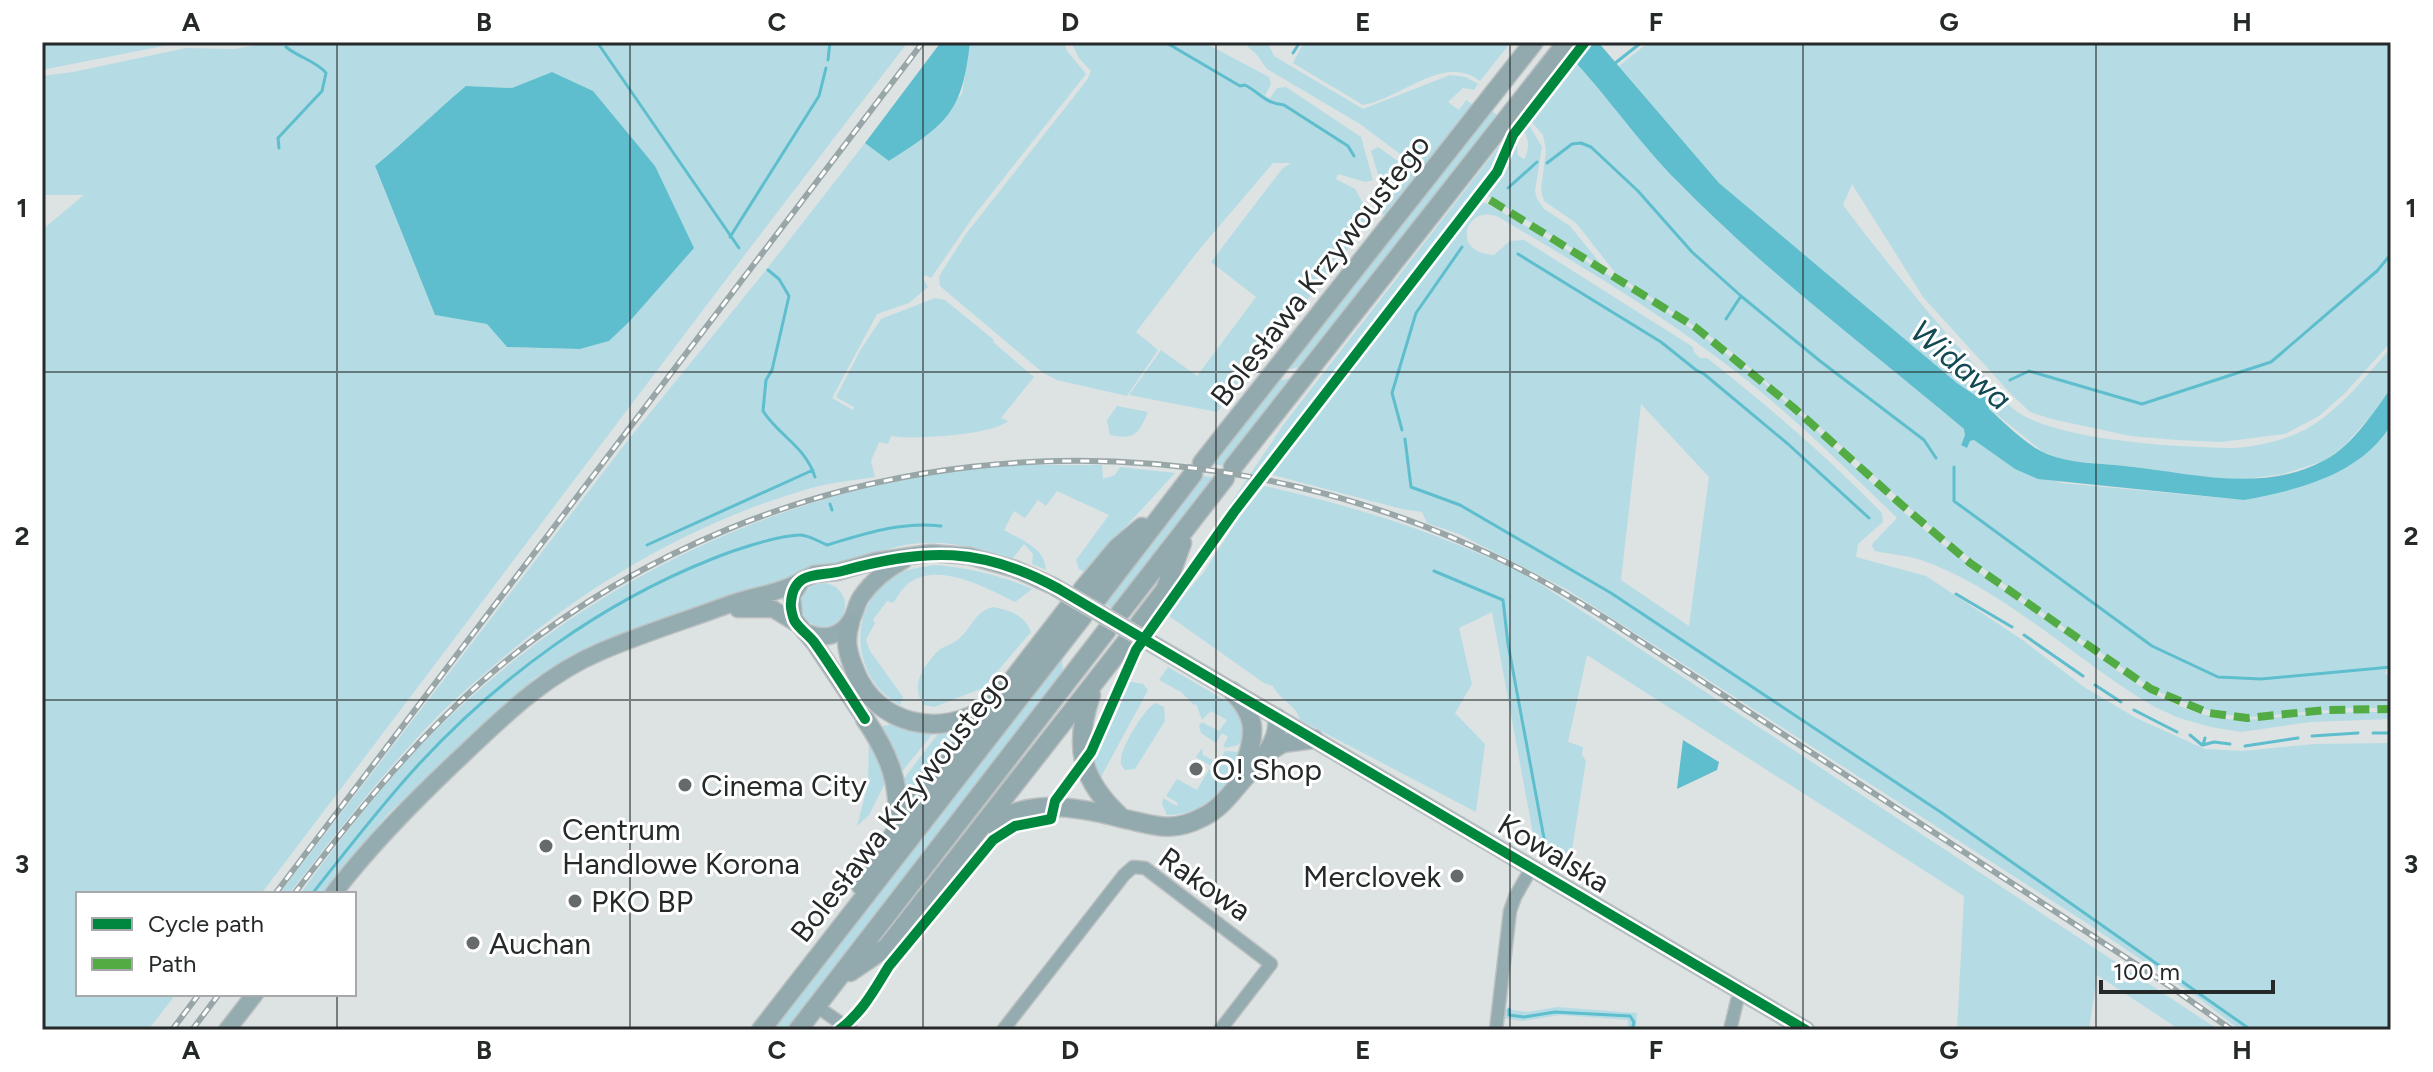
<svg xmlns="http://www.w3.org/2000/svg" width="2433" height="1072" viewBox="0 0 2433 1072" font-family="Figtree,sans-serif">
	<style>
		.green { fill: #b5dce4; fill-rule: evenodd }
		.water { fill: #5ebecd }
		.lines { fill: none; stroke-linecap: round; stroke-linejoin: round }
		.stream { stroke: #5ebecd; stroke-width: 3 }
		.minor-casing { stroke: #bdc0c1; stroke-width: 15 }
		.tertiary-casing { stroke: #bdc0c1; stroke-width: 19 }
		.secondary-casing { stroke: #bdc0c1; stroke-width: 21 }
		.minor { stroke: #94abaf; stroke-width: 12 }
		.tertiary { stroke: #94abaf; stroke-width: 16 }
		.secondary { stroke: #92a9ad; stroke-width: 18 }
		.rail-casing { stroke: #98a6a8; stroke-width: 6 }
		.rail { stroke: #fff; stroke-width: 3; stroke-dasharray: 9; stroke-linecap: butt }
		.tertiary-bridge-casing { stroke: #bdc0c1; stroke-width: 19; stroke-linecap: butt }
		.tertiary-bridge { stroke: #94abaf; stroke-width: 16 }
		.quiet { stroke: #53ab44; stroke-width: 8; stroke-dasharray: 16 8; stroke-linecap: butt }
		.cycleway-casing { stroke: #fff; stroke-width: 15 }
		.cycleway { stroke: #00873e; stroke-width: 10 }
		.grid { fill: none; stroke: #25292a; stroke-width: 2; stroke-opacity: 0.55 }
		.poi-dot { fill: #656a6b; stroke: #fff; stroke-width: 3 }
		.labels { text-anchor: middle; dominant-baseline: central; stroke-width: 6; stroke-linejoin: round; paint-order: stroke }
		.street-label { font-size: 30px; fill: #25292a; stroke: #fff }
		.poi-label { font-size: 30px; fill: #25292a; stroke: #fff; text-anchor: start }
		.water-label { font-size: 32px; font-style: italic; fill: #124952; stroke: #fff }
		.neatline { fill: none; stroke: #25292a; stroke-width: 3 }
		.grid-label { font-size: 26px; text-anchor: middle; font-weight: bold; fill: #25292a }
	</style>
	<rect width="100%" height="100%" fill="#dde2e3"/>
	<path class="green" d="M42 42H183L42 70Z
		M272 42H879L881 44 883 42H908C690 324 477 610 261 894H78V994H176L148 1030H42V230L84 195H42V76L73 72 186 48 234 49ZM552 72 592 91 655 166 629 322 609 341 580 349 507 347 487 324 435 315 375 167C407 140 435 112 467 86L512 88Z
		M970 42H1064L1067 51 1086 74 973 217 931 278 926 275 923 278 928 287 909 303 877 314 832 398 853 410 854 407 836 397 861 349 881 319 935 298 945 300 994 340 993 342 1034 377 1001 418 1008 421C992 435 913 440 891 436L888 444 879 442 871 461 875 477C855 480 835 482 815 487 697 520 592 581 499 661 477 680 453 700 432 722 380 776 335 835 289 894H279L632 435 758 280 865 143 890 161 962 94Z
		M1071 42H1203L1269 77 1271 84 1265 96 1270 98 1277 88 1286 87 1361 137 1373 180 1365 182 1338 174 1336 179 1355 189 1372 219 1217 412 1129 395 1161 350 1197 376 1256 297 1211 262 1282 169 1291 163H1273L1198 251 1136 332 1158 350 1127 396 1057 380 1042 372 940 286 939 277 943 270 966 234 1087 80 1091 71 1079 58Z
		M1243 42 1268 43 1274 56 1363 109 1450 75 1466 77 1478 84 1474 90 1463 88 1448 102 1459 110 1466 100 1473 105 1384 215 1379 213 1371 200 1373 190 1381 185 1371 151 1378 147 1412 171 1416 166 1360 124 1267 69 1257 55Z
		M1304 42H1511L1480 81C1443 53 1401 99 1363 105L1293 63Z
		M1649 42H2391V342L2345 393 2319 416 2285 434 2221 442 2177 440 2130 436 2052 419 2030 412 2011 394 1923 297 1852 184 1843 205C1886 262 1930 316 1978 369 1990 382 2004 404 2019 413 2063 441 2175 447 2227 448 2250 448 2277 442 2298 433 2337 415 2363 379 2391 348V388L2371 416 2342 448 2324 461 2283 474 2231 481 2127 466 2067 461 2043 452 1989 408 1991 389 1979 398 1957 383 1719 183 1619 66Z
		M1576 62 1677 182 1729 232 1964 429 1965 435 1961 444 1974 440 2015 469 2062 483 2244 500 2357 461 2391 425V657L2385 674 2391 675V708H2349L2250 717 2228 715 2200 708 2161 693 2143 682 2029 603 1942 537 1821 428 1723 345 1617 275 1576 223 1544 201 1541 190 1546 150 1543 135 1530 120Z
		M1492 111 1498 116 1303 366 1286 370 1400 223Z
		M1528 123 1542 147 1535 191 1537 199 1544 209 1570 226 1604 268 1488 196 1487 190 1499 174 1516 138 1518 155 1524 159C1530 149 1529 139 1523 130Z
		M1504 140 1506 142 1494 171 1259 472 1162 610 1160 608 1284 424Z
		M1480 203H1486C1582 259 1680 313 1766 385 1812 424 1854 468 1899 508 1952 555 2011 595 2069 636 2106 662 2143 693 2187 709 2230 726 2257 719 2300 715 2330 712 2361 712 2391 712V719L2310 722 2241 732 2211 727 2179 718 2155 707C2077 662 2003 587 1918 559 1904 555 1889 554 1875 551L1872 546 1873 543 1897 518C1839 462 1781 404 1715 356 1647 305 1573 261 1500 218 1467 201 1448 253 1494 255L1510 241 1524 240 1693 347 1694 352 1700 358H1707C1768 406 1828 457 1882 513L1883 522 1858 544 1856 557 1926 576 2024 641 2084 687 2136 718 2205 749 2242 751 2314 744 2391 743V1030H2240L2200 999 2082 920 1568 590 1459 534 1427 523 1422 512 1402 509 1269 474 1475 205ZM1641 404 1709 477 1689 626 1621 580Z
		M1294 377 1227 466 1213 464 1278 381Z
		M1117 406 1148 412C1139 434 1134 440 1110 435L1107 420Z
		M1023 465H1102L1103 479 1115 475 1120 467 1175 473 1084 572 1079 569 1076 560 1109 515 1057 491 1046 506 1038 500 1025 518 1014 511 1004 530C1021 540 1045 547 1046 570L1032 564 1033 554 1024 544 1012 559C975 546 935 537 896 547 877 552 860 558 842 563 819 569 810 563 790 580L656 622 595 645 535 678 388 814 322 894H300C342 837 385 781 435 731 574 592 757 500 951 471 975 468 999 467 1023 465Z
		M1204 476 1217 478 1115 610 1103 603Z
		M1260 485C1347 504 1431 530 1511 568 1538 581 1564 600 1590 616L2219 1030H2180L2097 975 2089 1030H1957L1964 896 1587 655 1568 742 1583 747 1582 755 1586 761 1568 875 1536 850 1492 612 1459 628 1472 684 1455 713 1485 744 1476 812 1300 720C1297 705 1279 700 1273 686L1264 683 1169 616 1174 606 1204 572Z
		M935 565C970 568 1000 575 1032 589L1015 602C987 588 938 561 909 583 902 588 898 596 893 603L887 601 873 620 875 623 866 640 870 651 903 697 900 705C849 679 846 601 899 574 910 568 923 567 935 565Z
		M801 605a22 22 0 1 1 44 0a22 22 0 1 1-44 0Z
		M993 607C1009 610 1025 615 1031 632L983 688 934 707 924 705C909 686 924 665 939 650 944 646 951 645 956 641 972 630 973 612 993 607Z
		M1062 654 1063 676 789 1030H768Z
		M1168 667 1231 704 1243 723 1244 738 1238 745 1226 748 1223 746 1228 737 1222 733 1216 743 1201 733 1199 726 1202 722 1219 731 1227 720 1211 711 1202 720 1196 704 1194 705 1181 692 1159 680Z
		M1127 681 1143 684 1148 690 1101 777 1090 764 1123 684Z
		M1156 703 1164 707 1165 721 1135 769 1125 770C1122 766 1120 765 1121 759 1122 746 1145 707 1156 703Z
		M897 723 934 732 900 774 879 727Z
		M967 725 906 806 902 781 940 731Z
		M869 734 888 777 869 815 857 826 868 784Z
		M1202 748 1203 755 1223 766 1222 756 1225 751 1241 752C1229 786 1207 815 1167 815L1162 804 1163 798 1177 806 1178 803 1166 796 1177 779 1197 790 1211 766 1196 757Z
		M1557 1007 1637 1013 1636 1030H1628V1020L1560 1015 1522 1021 1503 1018 1505 1009 1528 1012Z"/>
	<path class="water" d="M941 42H970C962 113 948 123 889 161L865 143Z
		M1556 42H1598L1719 183 1957 383 1979 398 1990 389 1996 397 1988 404 1989 409C2006 424 2026 445 2047 454 2072 464 2099 463 2125 466 2192 473 2262 494 2325 460 2353 445 2373 413 2391 388V425C2360 475 2298 490 2244 500L2038 479 2015 469 1974 440 1970 441 1967 448 1961 445 1965 435 1964 429C1869 349 1766 272 1679 183 1635 139 1601 86 1556 42Z
		M552 72 593 91 655 166 694 248 629 322 609 341 580 349 507 347 487 324 435 315 375 166C407 140 435 112 466 86L512 88Z
		M1683 740 1719 762 1717 770 1677 789Z"/>
	<g class="lines">
		<path class="stream" d="M597 42 739 248
			M1165 42 1240 86 1245 85C1259 92 1266 104 1284 105L1348 146 1354 156
			M1293 53 1300 42
			M828 60 830 42
			M1614 64 1642 42
			M279 148 278 138 322 91 326 73C318 62 298 57 286 47
			M1547 163 1572 144 1581 143 1591 147 1638 191 1692 252 1741 296 1820 361 1924 440 1936 458
			M1508 188 1537 162
			M730 237 819 96 826 68
			M1518 254 1661 342 1696 370 1704 374 1788 444 1869 518
			M768 270 779 279 789 296 772 370 766 380 763 411C780 437 805 446 815 477
			M1726 319 1741 296
			M2010 380 2029 371 2142 404 2271 362 2377 271 2391 254
			M1402 430 1392 393 1416 313 1462 247
			M1405 439 1411 487 1460 505 1611 593 1942 813 2251 1030
			M1954 467V501L2152 646 2218 677 2261 679 2391 667
			M830 504 832 510
			M647 545 813 470
			M1434 571 1503 600 1508 644 1546 849
			M1956 594 2012 627
			M2024 635 2083 676
			M2095 685 2121 702
			M2134 710 2177 732
			M2373 733H2391
			M2190 735 2202 745
			M2312 736 2358 733
			M2203 745 2214 742 2230 744
			M2203 745 2205 738
			M2245 746 2298 738
			M312 894C347 850 382 804 420 763 501 676 601 603 712 559 734 550 776 536 799 535 808 534 819 542 827 545 864 534 902 521 941 526
			M1509 1009V1015L1524 1017 1555 1012 1630 1016 1634 1022 1632 1030"/>
		<g class="minor-casing">
			<path id="minor" d="M816 1006 851 1030
				M1003 1030 1124 875 1133 867 1145 868 1271 964 1220 1030
				M1496 1030 1510 911 1515 897 1532 867
				M1730 1030 1737 1001 1742 992"/>
		</g>
		<g class="tertiary-casing">
			<path id="tertiary" d="M738 609H773L796 623
				M808 633C824 640 842 636 851 620 856 612 856 604 861 597 872 581 887 569 904 560
				M1173 656 1806 1030
				M865 719 815 644 794 619 792 596 802 580 815 574 837 572 876 561 931 553 969 556 1015 569
				M333 894C373 842 418 797 466 752 508 712 547 674 602 651 644 633 690 619 733 603 756 595 781 593 802 580
				M227 1030 255 994"/>
		</g>
		<g class="secondary-casing">
			<path id="secondary" d="M1202 463 1534 42
				M1233 467 1567 42
				M1082 590 1117 548 1142 527
				M1097 599 1193 474
				M1120 613 1225 478
				M850 623C844 641 848 654 855 671 876 725 941 739 987 707
				M1139 624 1165 590 1182 543
				M1232 691C1262 721 1253 740 1241 776
				M1091 695C1073 747 1081 781 1122 818
				M865 719C889 754 901 784 897 828
				M1268 752 1283 743 1314 739
				M991 824C1030 798 1078 807 1121 818 1154 825 1171 834 1203 817 1222 808 1233 790 1247 775 1262 760 1280 741 1277 718
				M861 886 897 829 1068 608
				M850 972 887 947 1126 642
				M761 1030 1083 616
				M798 1030 1107 630"/>
		</g>
		<use href="#minor" class="minor"/>
		<use href="#tertiary" class="tertiary"/>
		<use href="#secondary" class="secondary"/>
		<g class="rail-casing">
			<path id="rail" d="M275 894 923 42
				M294 894C358 810 424 728 506 661 781 438 1157 403 1476 548 1522 568 1565 593 1608 620L2171 987 2232 1030
				M172 1030 199 994
				M192 1030 219 994"/>
		</g>
		<use href="#rail" class="rail"/>
		<g class="tertiary-bridge-casing">
			<path id="tertiary-bridge" d="M1015 569 1053 586 1173 656"/>
		</g>
		<use href="#tertiary-bridge" class="tertiary-bridge"/>
		<path class="quiet" d="M1490 200 1695 327 1794 408 1903 506 1970 563 2151 689 2209 713 2247 718 2326 710 2391 709"/>
		<g class="cycleway-casing">
			<path id="cycleway" d="M865 719C848 693 832 667 814 642 808 634 799 629 794 620 792 614 790 608 791 602 794 569 820 577 842 571 926 548 981 546 1059 589L1806 1030
				M839 1030C863 1012 874 990 889 966L993 840 1015 826 1051 819 1055 801 1091 752 1136 650 1234 512 1497 172 1513 135 1585 42"/>
		</g>
		<use href="#cycleway" class="cycleway"/>
	</g>
	<path class="grid" d="M337 42V894M630 42V1030M923 42V1030M1216 42V1030M1510 42V1030M1803 42V1030M2096 42V1030M42 372H2391M42 700H2391M337 994V1030"/>
	<g class="poi-dot">
		<circle cx="1196" cy="769" r="8"/>
		<circle cx="685" cy="785" r="8"/>
		<circle cx="546" cy="846" r="8"/>
		<circle cx="1457" cy="876" r="8"/>
		<circle cx="575" cy="901" r="8"/>
		<circle cx="473" cy="943" r="8"/>
	</g>
	<g class="labels">
		<g class="street-label">
			<text transform="translate(1320 270) rotate(-52)">Bolesława Krzywoustego</text>
			<text transform="translate(900 806) rotate(-52)">Bolesława Krzywoustego</text>
			<text transform="translate(1554 853) rotate(31)">Kowalska</text>
			<text transform="translate(1205 884) rotate(35)">Rakowa</text>
		</g>
		<g class="poi-label">
			<text x="1212" y="769">O! Shop</text>
			<text x="701" y="785">Cinema City</text>
			<text x="562" y="829">Centrum<tspan x="562" dy="34">Handlowe Korona</tspan></text>
			<text x="1441" y="876" text-anchor="end">Merclovek</text>
			<text x="591" y="901">PKO BP</text>
			<text x="489" y="943">Auchan</text>
		</g>
		<g class="water-label">
			<text transform="translate(1961 365) rotate(40)">Widawa</text>
		</g>
	</g>
	<rect width="2433" height="1072" fill="none" stroke="#ffffff" stroke-width="88"/>
	<rect x="76" y="892" width="280" height="104" fill="#ffffff" stroke="#a8a9aa" stroke-width="2"/>
	<rect x="92" y="918" width="40" height="12" fill="#00873e" stroke="#a8a9aa" stroke-width="2"/>
	<text x="148" y="932" font-size="24" fill="#25292a">Cycle path</text>
	<rect x="92" y="958" width="40" height="12" fill="#53ab44" stroke="#a8a9aa" stroke-width="2"/>
	<text x="148" y="972" font-size="24" fill="#25292a">Path</text>
	<path d="M2101 980v12h172v-12" fill="none" stroke="#25292a" stroke-width="4"/>
	<text x="2113" y="980" font-size="24" fill="#25292a" stroke="#ffffff" stroke-width="6" paint-order="stroke">100 m</text>
	<rect x="44" y="44" width="2345" height="984" class="neatline"/>
	<g class="grid-label">
		<text x="191" y="31">A</text>
		<text x="484" y="31">B</text>
		<text x="777" y="31">C</text>
		<text x="1070" y="31">D</text>
		<text x="1363" y="31">E</text>
		<text x="1656" y="31">F</text>
		<text x="1949" y="31">G</text>
		<text x="2242" y="31">H</text>
		<text x="22" y="217">1</text>
		<text x="2411" y="217">1</text>
		<text x="22" y="545">2</text>
		<text x="2411" y="545">2</text>
		<text x="22" y="873">3</text>
		<text x="2411" y="873">3</text>
		<text x="191" y="1059">A</text>
		<text x="484" y="1059">B</text>
		<text x="777" y="1059">C</text>
		<text x="1070" y="1059">D</text>
		<text x="1363" y="1059">E</text>
		<text x="1656" y="1059">F</text>
		<text x="1949" y="1059">G</text>
		<text x="2242" y="1059">H</text>
	</g>
</svg>
